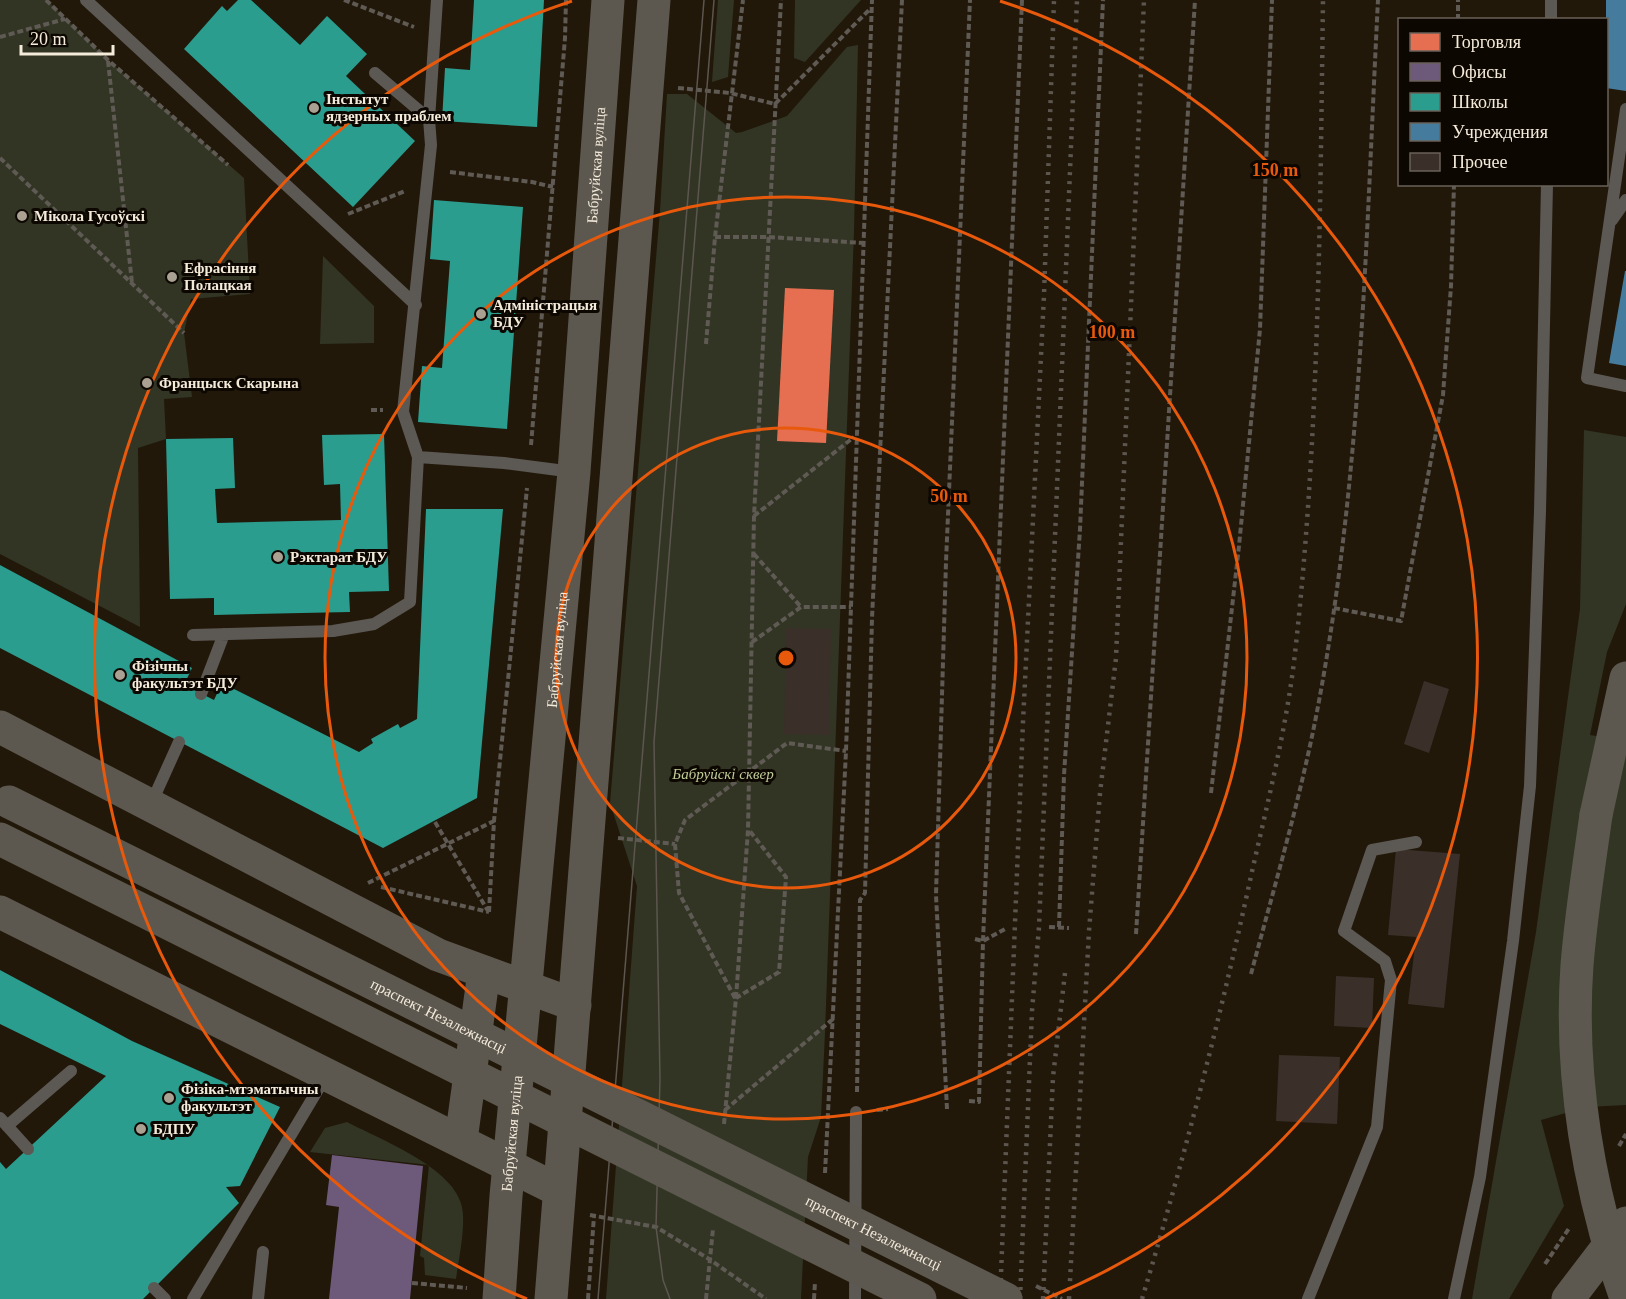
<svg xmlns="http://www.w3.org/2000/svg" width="1626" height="1299" viewBox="0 0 1626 1299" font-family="'Times New Roman',serif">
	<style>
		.green { fill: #323524 }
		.shops { fill: #e76f51 }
		.offices { fill: #6d597a }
		.schools { fill: #2a9d8f }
		.public { fill: #457b9d }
		.building { fill: #3a3029 }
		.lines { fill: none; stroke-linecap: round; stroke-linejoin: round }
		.path { stroke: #5f5a54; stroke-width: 4; stroke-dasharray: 6 3; stroke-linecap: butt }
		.service { stroke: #5c5853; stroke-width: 12 }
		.primary { stroke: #5d584f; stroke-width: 33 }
		.tram { stroke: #5c564f; stroke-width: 1.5 }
		.rail { stroke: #5c564f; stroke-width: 4.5; stroke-dasharray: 3 6; stroke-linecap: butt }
		.path-bridge { stroke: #5f5a54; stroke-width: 4; stroke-dasharray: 6 3; stroke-linecap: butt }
		.primary-bridge { stroke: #5d584f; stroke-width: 33 }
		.ring { fill: none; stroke: #e8590c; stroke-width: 3 }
		.poi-dot { fill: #aaa192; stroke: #0d0701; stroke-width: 2 }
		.labels { text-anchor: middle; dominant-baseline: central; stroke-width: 6; stroke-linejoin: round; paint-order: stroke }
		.poi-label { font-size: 15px; font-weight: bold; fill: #f4ebdb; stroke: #0d0701; text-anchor: start }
		.street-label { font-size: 15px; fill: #f4ebdb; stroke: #0d0701 }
		.park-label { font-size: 15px; font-style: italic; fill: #bfcc97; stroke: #0d0701 }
		.centre { fill: #e8590c; stroke: #0d0701; stroke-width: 3 }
		.ring-label { font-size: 18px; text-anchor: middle; font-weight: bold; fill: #e8590c; stroke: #0d0701; stroke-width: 6; stroke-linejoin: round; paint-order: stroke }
	</style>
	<rect width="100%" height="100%" fill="#21180a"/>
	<path class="green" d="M0 0H47L108 60 244 178 250 294 191 299 184 333 192 397 164 399 166 439 138 448 140 627 0 554Z
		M718 0H734L728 77 712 82Z
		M795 0H861L805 62 794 58Z
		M858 45 854 231 825 1033 821 1117 808 1157 801 1299H606L637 886 610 803 660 211 667 94H687L736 133 742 132 787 116 847 47Z
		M323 256 374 306V343L320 344Z
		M1584 430 1626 437V604L1607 652 1590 735 1626 741V1105L1587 1107 1541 1120 1564 1206 1509 1299H1472L1536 932 1580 609Z
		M347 1122C381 1140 462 1170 463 1214 464 1235 459 1258 456 1279L425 1275 424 1258 420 1256 429 1165 310 1152 325 1128Z"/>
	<path class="shops" d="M785 288 834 290 826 443 777 441Z"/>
	<path class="offices" d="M332 1155 423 1166 410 1299H329L339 1207 326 1205Z"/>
	<path class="schools" d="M238 0H251L300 45 327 16 367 54 346 76 415 141 353 207 184 49 222 6 227 11Z
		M474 0H544L537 127 442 121 445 68 470 70Z
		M434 200 523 207 507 429 418 422 422 366 442 368 450 261 430 259Z
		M384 434 389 591 349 592 350 612 214 615V598L170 599 166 439 233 438 235 488 215 489 217 523 341 520 340 484 324 485 322 435Z
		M426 509H503L477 798 383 848 0 648V565L192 668 184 685 214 700 222 683 359 752 373 743 371 739 398 724 400 728 417 719Z
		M0 970 132 1041 280 1107 240 1186 226 1187 239 1203 143 1299H0V1162L6 1169 106 1076 0 1024Z"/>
	<path class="public" d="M1606 0H1626V91L1606 88Z
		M1625 271H1626V366L1609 363Z"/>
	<path class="building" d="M786 628 831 629 829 735 784 734Z
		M1424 681 1449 689 1429 753 1404 744Z
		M1396 849 1460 854 1444 1008 1408 1004 1416 937 1388 935Z
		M1336 976 1374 978 1372 1028 1334 1026Z
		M1279 1055 1340 1057 1337 1124 1276 1121Z"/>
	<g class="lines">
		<path class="path" d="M46 0 108 60 228 165
			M344 0 414 27
			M1458 20V0
			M0 37 65 19
			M108 61 132 283
			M678 88 730 93 775 104 871 8
			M0 158 184 333
			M450 172 532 182 553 187
			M348 214 405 191
			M715 237H769L863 243
			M706 344 715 237 743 0
			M371 410H383
			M531 445 565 38 566 0
			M754 516 854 437
			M754 554 801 607
			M1334 608 1401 621 1443 395 1451 286 1454 184
			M752 642 801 607H851
			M1211 793 1239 546 1260 329 1272 0
			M435 822 488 911
			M618 838 675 844
			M368 883 494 821
			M381 887 489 912
			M489 912 494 821 527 488
			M1049 927 1069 928
			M1059 927 1064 775 1080 529 1103 0
			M1136 934 1195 0
			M975 939 983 941 1005 929
			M1251 974C1275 884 1302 793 1319 701 1362 470 1366 234 1378 0
			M735 998 679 893 675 844 685 820 787 743 846 751
			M736 998 748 830 754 516 781 0
			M857 1092 860 900 865 893 872 618 902 0
			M969 1101 979 1102 983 941 1022 0
			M947 1109 936 895 946 562 970 0
			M725 1110 833 1019
			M877 1110 888 1109
			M724 1124 736 998 779 972 786 877 749 830
			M1619 1146 1626 1134
			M825 1173 846 751 872 0
			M590 1215 656 1227 709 1259 766 1299
			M1545 1264 1570 1227
			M412 1283 467 1288
			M588 1299 594 1216
			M706 1299 713 1229
			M814 1299 815 1282"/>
		<path class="service" d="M86 0 416 305
			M1551 20V0
			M375 73 429 119 431 145 403 412 418 457 504 463 573 472
			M1626 109 1587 378 1626 386
			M429 119 437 0
			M1612 220 1626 200
			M193 635 333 631 374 624 410 602 418 457
			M201 694 224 634
			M151 804 179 742
			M0 1118 28 1149
			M7 1126 71 1071
			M154 1288 165 1299
			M193 1299 326 1076
			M258 1299 263 1252
			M855 1299 856 1112
			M1308 1299 1377 1127 1391 980 1385 961 1344 931 1372 850 1416 842
			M1454 1299 1480 1177 1513 941 1530 786 1540 511 1547 184"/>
		<g class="primary">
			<path d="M0 727 438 955 575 1005"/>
			<path d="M1596 815 1626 678"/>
			<path d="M0 912 558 1190"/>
			<path d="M461 1140 484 972"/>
			<path id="s1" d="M499 1299 506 1196 574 472 608 0"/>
			<path d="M551 1299 654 0"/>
			<path d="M1568 1299 1626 1223"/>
		</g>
		<path class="tram" d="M598 1299 704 0
			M670 1299 663 1280 656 1227 660 1079 654 742 714 0"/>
		<path class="rail" d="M1000 1299 1023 722 1044 295 1054 0
			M1020 1299 1032 1011 1039 927 1077 0
			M1043 1299 1053 1077 1065 973
			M1069 1299 1089 931 1100 793 1116 658 1144 0
			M1142 1299C1184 1159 1220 1019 1251 876 1267 805 1285 734 1294 662 1319 444 1320 219 1323 0"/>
		<path class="path-bridge" d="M1036 1286 1062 1299"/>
		<g class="primary-bridge">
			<path id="s2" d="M9 802 1006 1299"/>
			<path d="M1596 815C1589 865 1581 915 1577 965 1569 1076 1589 1193 1626 1298"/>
			<path d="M0 839 920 1299"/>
		</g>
	</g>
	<g class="ring">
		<circle cx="786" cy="658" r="230"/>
		<circle cx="786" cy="658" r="461"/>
		<path d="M527 1299A691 691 0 0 1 572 1M1000 1A691 691 0 0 1 1045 1299"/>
	</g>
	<g class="poi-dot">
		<circle cx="314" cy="108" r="6"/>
		<circle cx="22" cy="216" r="6"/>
		<circle cx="172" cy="277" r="6"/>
		<circle cx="481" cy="314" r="6"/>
		<circle cx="147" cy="383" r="6"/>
		<circle cx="278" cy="557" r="6"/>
		<circle cx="120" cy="675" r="6"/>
		<circle cx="169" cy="1098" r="6"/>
		<circle cx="141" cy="1129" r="6"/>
	</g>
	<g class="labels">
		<g class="poi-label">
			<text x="326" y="99">Інстытут<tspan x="326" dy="17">ядзерных праблем</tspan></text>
			<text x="34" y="216">Мікола Гусоўскі</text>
			<text x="184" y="268">Ефрасіння<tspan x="184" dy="17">Полацкая</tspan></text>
			<text x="493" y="305">Адміністрацыя<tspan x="493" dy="17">БДУ</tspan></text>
			<text x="159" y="383">Францыск Скарына</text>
			<text x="290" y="557">Рэктарат БДУ</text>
			<text x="132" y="666">Фізічны<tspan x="132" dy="17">факультэт БДУ</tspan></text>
			<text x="181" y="1089">Фізіка-мтэматычны<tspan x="181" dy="17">факультэт</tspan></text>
			<text x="153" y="1129">БДПУ</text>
		</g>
		<g class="street-label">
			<text stroke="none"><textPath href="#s1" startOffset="1138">Бабруйская вуліца</textPath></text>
			<text stroke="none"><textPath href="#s1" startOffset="652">Бабруйская вуліца</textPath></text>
			<text stroke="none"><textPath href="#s2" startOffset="480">праспект Незалежнасці</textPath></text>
			<text stroke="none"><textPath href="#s1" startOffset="166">Бабруйская вуліца</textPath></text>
			<text stroke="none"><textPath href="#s2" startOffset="966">праспект Незалежнасці</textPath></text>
		</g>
		<g class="park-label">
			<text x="723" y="774">Бабруйскі сквер</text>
		</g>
	</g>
	<circle cx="786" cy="658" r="9" class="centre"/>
	<g class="ring-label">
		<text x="1275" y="176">150 m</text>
		<text x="1112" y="338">100 m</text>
		<text x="949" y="502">50 m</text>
	</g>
	<rect x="1398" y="18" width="210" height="168" fill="#0d0701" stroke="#696258" stroke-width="1.5"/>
	<rect x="1410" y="33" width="30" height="18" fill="#e76f51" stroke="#696258" stroke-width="1.5"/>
	<text x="1452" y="48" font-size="18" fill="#f4ebdb">Торговля</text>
	<rect x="1410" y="63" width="30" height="18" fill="#6d597a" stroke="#696258" stroke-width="1.5"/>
	<text x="1452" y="78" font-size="18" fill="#f4ebdb">Офисы</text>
	<rect x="1410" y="93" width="30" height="18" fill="#2a9d8f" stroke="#696258" stroke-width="1.5"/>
	<text x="1452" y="108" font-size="18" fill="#f4ebdb">Школы</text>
	<rect x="1410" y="123" width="30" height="18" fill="#457b9d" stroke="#696258" stroke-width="1.5"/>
	<text x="1452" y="138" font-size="18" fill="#f4ebdb">Учреждения</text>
	<rect x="1410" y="153" width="30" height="18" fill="#3a3029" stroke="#696258" stroke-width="1.5"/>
	<text x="1452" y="168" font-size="18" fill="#f4ebdb">Прочее</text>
	<path d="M21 45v9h92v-9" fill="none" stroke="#f4ebdb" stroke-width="3"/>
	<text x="30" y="45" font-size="18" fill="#f4ebdb" stroke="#0d0701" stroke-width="4.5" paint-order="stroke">20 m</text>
</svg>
